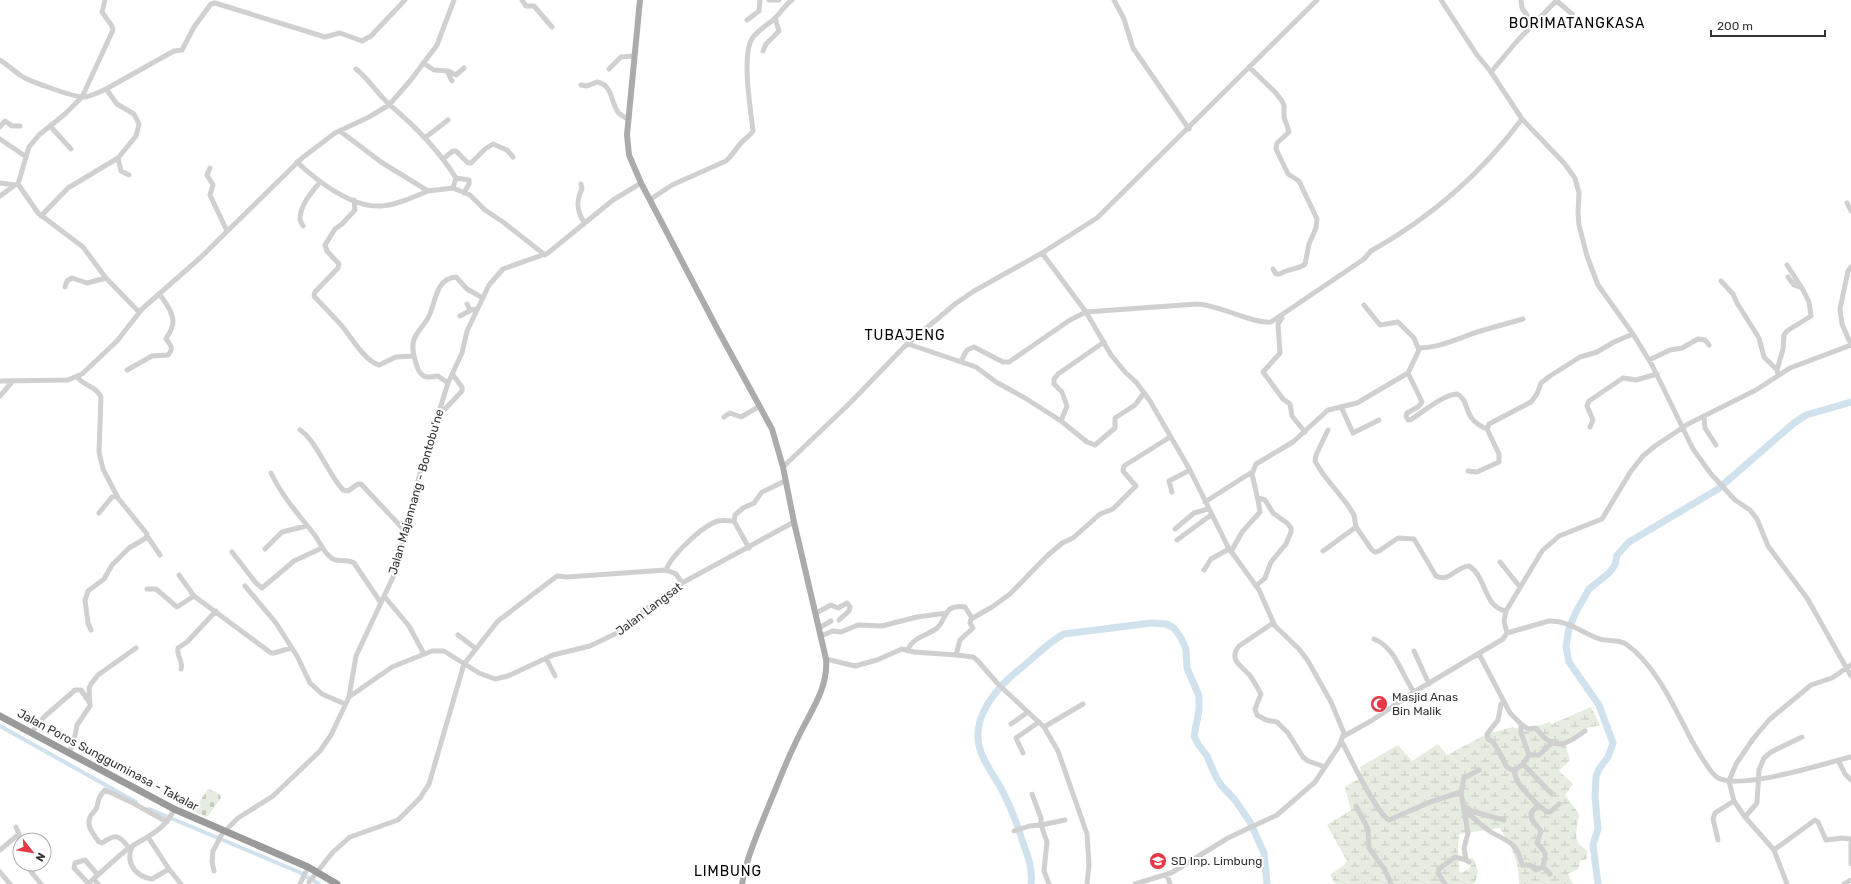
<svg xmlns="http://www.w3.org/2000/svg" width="1851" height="884" viewBox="0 0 1851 884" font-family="Rubik,sans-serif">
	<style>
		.wetland { fill: url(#wetland-marsh) }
		.cemetery { fill: url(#cemetery-stones) }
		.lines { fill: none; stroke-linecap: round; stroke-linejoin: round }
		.canal { stroke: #cfe2ee; stroke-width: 4 }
		.river { stroke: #cfe2ee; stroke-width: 7 }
		.minor { stroke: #d0d0d0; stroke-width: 5 }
		.major { stroke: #ababab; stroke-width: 6 }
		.highway { stroke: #9a9a9a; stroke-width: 7 }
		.labels { text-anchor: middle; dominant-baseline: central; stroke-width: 4; stroke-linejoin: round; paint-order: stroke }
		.street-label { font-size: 12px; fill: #333; stroke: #fff }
		.poi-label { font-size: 12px; fill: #333; stroke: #fff; text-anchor: start }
		.quarter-label { font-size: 14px; letter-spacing: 1px; fill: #000; stroke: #fff }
	</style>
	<defs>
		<pattern id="wetland-marsh" width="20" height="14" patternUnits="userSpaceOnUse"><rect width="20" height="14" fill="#e6ecdf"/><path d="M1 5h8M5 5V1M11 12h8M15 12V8" fill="none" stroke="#c6cbc0"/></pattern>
		<pattern id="cemetery-stones" width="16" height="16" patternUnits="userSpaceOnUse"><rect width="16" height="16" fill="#e6ecdf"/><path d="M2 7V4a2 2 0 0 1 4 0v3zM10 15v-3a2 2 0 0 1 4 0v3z" fill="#c6cbc0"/></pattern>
	</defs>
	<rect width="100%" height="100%" fill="#fff"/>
	<path class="wetland" d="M1591 707 1600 725 1587 728 1581 734 1565 744 1570 760 1559 771 1573 784 1565 795 1579 814C1578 821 1574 837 1578 842 1579 845 1585 848 1587 851V859L1580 861 1578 869 1568 874 1573 884H1519C1519 860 1512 849 1500 828L1459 834 1458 846 1459 871 1462 873 1471 867 1468 859 1473 858 1478 871 1475 883 1473 884H1335L1330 875 1344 865 1347 861 1327 825 1351 810 1345 787 1362 777 1360 767 1398 745 1412 761 1438 744 1447 755 1487 734 1513 727 1525 731 1549 722 1552 724Z"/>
	<path class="cemetery" d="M208 789C213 791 220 792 221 798L208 816C202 816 198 814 194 810Z"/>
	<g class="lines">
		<path class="canal" d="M0 726 136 802
			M149 809 299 872 319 884"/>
		<path class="river" d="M1031 884C1033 870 1028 856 1023 843 1018 826 1011 808 1003 792 996 778 984 764 980 749 970 717 998 686 1021 668 1035 657 1048 642 1064 634L1151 623 1166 624 1174 628 1181 638 1186 649 1187 668 1199 696V710L1194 736 1198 744 1207 756 1216 777 1221 785 1235 800 1250 822 1264 853 1267 884
			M1598 884 1593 845 1598 829 1595 796 1596 777 1599 769 1608 757 1613 743 1599 705 1569 662 1566 646 1569 628 1576 612 1589 589 1609 573 1615 565 1617 555 1629 542 1718 489 1794 423 1806 415 1851 402"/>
		<path class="minor" d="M522 0 526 6H534L552 27
			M769 0H779
			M1114 0 1124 19 1133 48 1189 129
			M1441 0 1477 55 1491 72 1522 119 1564 163 1575 178 1579 193 1578 213 1579 225 1587 256 1598 285 1633 334 1652 365 1693 449 1711 474 1735 500 1750 510 1757 519 1768 546 1807 598 1851 676
			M1521 0 1522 8 1533 24
			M1557 1 1572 14
			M747 20 759 11 760 0
			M763 51 766 44 779 31 775 18
			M0 60C8 65 15 72 23 77 32 82 71 96 82 97 90 97 99 92 106 89
			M423 63 434 70 448 71 456 75 464 68
			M1249 67 1275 92 1282 101 1284 105V117L1289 132 1277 143 1276 149 1288 174 1299 181 1317 219 1316 228 1309 244 1305 264C1298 270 1289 268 1280 274H1276L1273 269
			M356 69C370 80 378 95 390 105 416 127 438 149 456 178L453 188
			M609 69 621 57 634 56
			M447 71 452 81
			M1491 72 1518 40 1557 0
			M581 85 587 86 597 82C613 85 610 101 618 112 620 115 624 117 628 119
			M50 126 71 149
			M0 127 5 121 12 126H20
			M340 131 381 162 428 191 453 188 470 195 485 210 503 222 545 255
			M426 137 448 120
			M0 139 25 156
			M444 158 453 151H456L468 163H471L485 149 493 144 507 150 513 157
			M297 162C317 181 352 208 381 206 397 205 413 197 428 191
			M210 168 207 175 213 185 210 195 227 231
			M129 175 121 171 118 158 136 136 139 124 134 114 117 104 106 89 174 51 182 50 194 27 211 4 215 3 325 37 340 33 362 41 371 36 405 0
			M456 178 469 180V184L464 193
			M0 183 15 185
			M18 184 29 147 39 135 65 114 82 97 113 30 112 26 102 12 105 0
			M18 184 38 213 83 247 106 278 139 312
			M581 184 582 189C576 200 577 212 584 222
			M0 196 15 185 18 184
			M651 199 672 185 726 161C733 155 737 146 744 140 747 137 751 135 753 131 751 110 740 51 754 36 759 30 767 25 773 20 780 14 784 6 792 0
			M354 200 355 210 342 224 335 229 325 245 327 251 339 264 338 268 315 292 314 296C323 306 333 316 342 326 351 337 365 361 379 365L396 357 414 356C416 363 418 377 428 377 432 377 435 376 438 376L448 383
			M1847 203 1851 211
			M41 216 68 188 118 158
			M303 226 300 220C299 206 312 192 320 182
			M1042 253 1086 312 1111 355 1126 373 1136 382 1150 401 1190 470 1228 547 1259 590 1275 626 1299 649 1308 661 1331 702 1344 733 1339 746 1315 782 1277 815 1228 838 1171 873 1135 884
			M1787 265 1802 288
			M1721 281 1733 294 1737 303 1759 338 1764 357 1777 370
			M65 287 67 281 72 278 87 283 106 278
			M467 304 470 310
			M460 316 471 310 477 309
			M1282 318 1278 324 1280 353 1263 372 1283 399 1290 404 1292 416 1305 432
			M908 344 976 367 996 382 1025 398 1061 421 1087 442 1095 445 1115 428V418L1135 405 1144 393
			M1851 345 1842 324 1840 309 1848 271 1851 267
			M1418 348C1442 348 1462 336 1484 330 1497 326 1510 323 1523 319
			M414 356C409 335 421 332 429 316 436 302 435 279 456 277L467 289 483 298
			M1649 360 1670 350 1682 348 1698 339 1705 340 1709 345
			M961 361 967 350 974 347 1003 362H1009L1070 320 1086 312 1197 304C1220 305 1253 324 1271 322L1364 259 1371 251C1430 218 1481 174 1522 119
			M127 370 152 356 168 355C174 348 171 346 166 339 168 335 171 331 172 327 176 316 166 303 160 295
			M1408 373 1422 402 1418 407 1407 413 1406 416 1408 420H1410C1422 413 1444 394 1457 394 1471 400 1461 419 1487 429
			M1778 375 1777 370 1783 349 1784 335 1787 331 1811 316 1809 302 1802 288 1794 285 1788 277
			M77 377C84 386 96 386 101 397L99 452 103 469 118 498 147 534 146 538 129 548 112 565 104 579 88 591 85 600 88 623 91 630
			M0 381 68 380 82 374 117 341 142 309 200 258 302 158 335 133 369 117 389 105 410 81 437 45 454 0
			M0 396 12 382
			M1341 407 1353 433 1379 420
			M438 414 446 408 462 391V387L453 375
			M724 417 730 413 741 417 760 406
			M1704 417 1705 428 1716 445
			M1061 421 1067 406 1062 392 1054 384V379L1058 374 1104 342
			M1590 427 1593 420 1587 406 1589 401 1623 378 1636 380 1657 374
			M300 430C316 440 328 474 343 490L348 491 358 484H361L406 532
			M1328 430 1316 455 1315 461 1323 474 1347 504 1354 515 1356 527 1372 550 1375 552 1379 551 1398 538 1414 539 1436 576C1450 583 1456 566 1469 566 1487 577 1483 607 1506 611
			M783 467 850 403 904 347 955 304 974 291 1042 253 1097 218 1317 0
			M1468 471 1477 472 1499 462V454L1487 429 1489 424 1531 402 1537 394 1541 383 1550 376 1580 357 1597 352 1614 342 1633 334
			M271 473C282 496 298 514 314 534 320 542 323 553 333 559 339 562 347 559 354 563L381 603
			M1172 492 1169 481 1190 470
			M1205 502 1252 472
			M99 513 112 497 117 496
			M1175 529 1194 513 1208 509
			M147 536 160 555
			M1177 540 1211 515
			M749 548 734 521 735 515 743 508 754 503 762 492 785 481
			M265 549 282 532 306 526
			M1323 551 1356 527
			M232 552 256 583 262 588 294 561 322 548
			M1231 552 1242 532 1260 512 1258 500 1252 474 1256 464 1293 442 1328 410 1357 403 1408 373 1419 350 1414 338 1398 322 1380 325 1364 305
			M1500 562 1520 587
			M1204 570 1211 559 1229 549
			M179 575 194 596
			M682 583 676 574 666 570C671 556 703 525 718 521 723 520 729 521 734 521
			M245 586 276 623 297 656 310 683 322 694 345 704
			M1256 586 1265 578 1271 562 1286 544 1291 532V528L1287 523 1273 513 1265 500 1258 498
			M147 589H156L177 607 194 596 271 653H274L291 648
			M384 596 409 626 424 654
			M816 613 831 605 838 608 847 603 850 607 849 611 839 620
			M1273 623 1239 646C1227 661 1244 667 1251 677 1255 683 1258 689 1261 694L1255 709 1257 715 1266 720 1277 722 1288 733 1303 757 1308 761 1325 767
			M819 628 831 621
			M1507 633 1549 621C1567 620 1581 632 1597 638 1606 642 1618 639 1626 644 1656 665 1675 709 1692 741 1697 749 1710 774 1718 778 1743 790 1822 764 1851 757
			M458 635 475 648
			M821 636 833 631 841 632 858 625 882 626 917 617 947 613
			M1374 639C1396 648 1401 674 1414 692
			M908 651C910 638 929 635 937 628 943 623 944 614 950 609 955 606 960 606 965 607L972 618
			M1414 651 1429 684
			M1479 654 1510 713 1521 724V733L1529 755 1523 764 1514 771C1517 786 1528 794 1538 805L1531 813 1532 820 1541 831 1537 843C1548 856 1546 851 1543 867L1550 874
			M956 655 960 640 973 628 970 623 971 619 992 607 1010 594 1046 557 1062 543 1073 538 1100 514 1113 509 1136 486 1123 471 1124 466 1170 437
			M546 658 555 676
			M826 659 855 666 877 660 902 649 914 652 956 655 973 657 977 660 998 684 1044 727 1058 751 1087 834 1089 865 1087 884
			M181 669C184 662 176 656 178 648L187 642 216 611
			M349 697 392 667 432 651H444L479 673 495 679 508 676 553 655 590 646 621 631 649 607 682 583 794 522
			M1504 701 1501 704 1498 720 1487 734 1488 739 1493 742 1497 748 1507 767 1514 771
			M1011 724 1028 712
			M1521 724 1528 729 1535 728C1539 731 1542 736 1546 739 1561 750 1572 740 1585 731
			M1044 727 1083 704
			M31 733 44 717 75 690H81L89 702
			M1344 736 1371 721 1414 692 1503 639 1507 633 1504 621 1506 611 1542 551 1559 536 1602 519 1631 471 1643 456 1655 446 1688 424 1756 390 1790 368 1851 345
			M1342 742C1350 757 1376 813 1389 820L1430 802 1461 792 1464 778 1479 770
			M69 753 74 741 77 725 90 706 89 688 91 684 98 675 136 648
			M1023 753 1016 738 1039 722
			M1529 755H1539L1552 743
			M1838 760 1845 774 1851 780
			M1523 764 1551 793
			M1461 792 1468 833 1464 848 1466 860 1469 862
			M1032 794 1041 818V824
			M1538 805 1547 812H1550L1559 804
			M1356 806 1368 829 1369 848 1385 870 1391 884
			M1466 807 1471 811 1504 820
			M1465 809C1471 817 1480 824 1488 830 1506 842 1517 840 1522 865H1530L1536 870 1543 867
			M1745 817 1734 801 1729 781 1736 764 1753 739 1769 720 1811 685 1832 678 1851 665
			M1041 825 1065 820
			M16 827 19 834
			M1014 831 1029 826 1041 825 1047 842 1044 871 1049 884
			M148 837 169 869
			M1718 840 1713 819 1715 813 1734 801
			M1851 843V864
			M132 847C125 863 136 877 152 879L169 869 181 884
			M129 848C119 835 116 833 102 843L99 842C93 834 85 825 91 815 93 813 96 810 97 807 99 798 98 798 105 790L133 803 167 822
			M0 850 19 834 20 840
			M1774 850 1815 820 1818 822 1826 840 1842 838 1851 839
			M25 864 41 884
			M214 871 212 862 213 851 222 834 238 818 273 796 320 751 331 735 349 697 356 656 394 575 421 469 448 383 462 353 467 331 489 285 503 269 548 253 613 200 641 183
			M0 872 10 884
			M1167 875 1170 884
			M94 879 98 884
			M309 882 333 852 350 837 398 820 420 798 429 784 464 664 498 621 557 576 567 577 666 570
			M88 883 74 868 75 863 85 860 98 875
			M88 884C100 873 112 862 125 851 142 838 165 832 174 809
			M300 884 308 867
			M1445 884 1438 873 1439 869 1455 857 1466 860
			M1787 884 1774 850 1745 817 1757 803 1759 770 1764 758 1771 752 1802 737
			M1844 884 1851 880"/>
		<path class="major" d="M640 0 627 135 629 155 641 183 719 332 772 429 783 467 794 522 826 659C829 690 807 716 795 744 786 762 779 781 771 800 760 828 747 855 742 884"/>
		<path class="highway" d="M0 716 174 809 308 867 337 884"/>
	</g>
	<defs>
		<g id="mosque-disc" transform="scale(0.9)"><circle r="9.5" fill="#e63946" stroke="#fff"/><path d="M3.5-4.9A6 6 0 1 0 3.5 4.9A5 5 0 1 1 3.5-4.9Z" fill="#fff"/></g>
		<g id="school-disc" transform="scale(0.9)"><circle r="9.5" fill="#e63946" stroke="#fff"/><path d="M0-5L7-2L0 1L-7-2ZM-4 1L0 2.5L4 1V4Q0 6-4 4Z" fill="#fff"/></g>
	</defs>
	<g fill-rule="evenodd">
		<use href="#mosque-disc" x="1379" y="704"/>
		<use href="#school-disc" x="1158" y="861"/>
	</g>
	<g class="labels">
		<g class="street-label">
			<text transform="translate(416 492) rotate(-74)">Jalan Majannang - Bontobu'ne</text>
			<text transform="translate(649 609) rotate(-37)">Jalan Langsat</text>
			<text transform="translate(108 760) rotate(28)">Jalan Poros Sungguminasa - Takalar</text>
		</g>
		<g class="poi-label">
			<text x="1392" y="697">Masjid Anas<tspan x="1392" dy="14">Bin Malik</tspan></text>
			<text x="1171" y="861">SD Inp. Limbung</text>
		</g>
		<g class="quarter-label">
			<text x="1577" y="23">BORIMATANGKASA</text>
			<text x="905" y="335">TUBAJENG</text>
			<text x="728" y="871">LIMBUNG</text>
		</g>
	</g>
	<g transform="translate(32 852) rotate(121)"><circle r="19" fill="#ffffff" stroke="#adadad"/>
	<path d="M0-3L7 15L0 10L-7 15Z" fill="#e63946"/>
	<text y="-6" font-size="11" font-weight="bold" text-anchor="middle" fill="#333333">N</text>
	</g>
	<path d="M1711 30v6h114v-6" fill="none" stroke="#333333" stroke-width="2"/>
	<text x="1717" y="30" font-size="12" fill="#333333" stroke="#ffffff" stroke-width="3" paint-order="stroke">200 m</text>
</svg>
